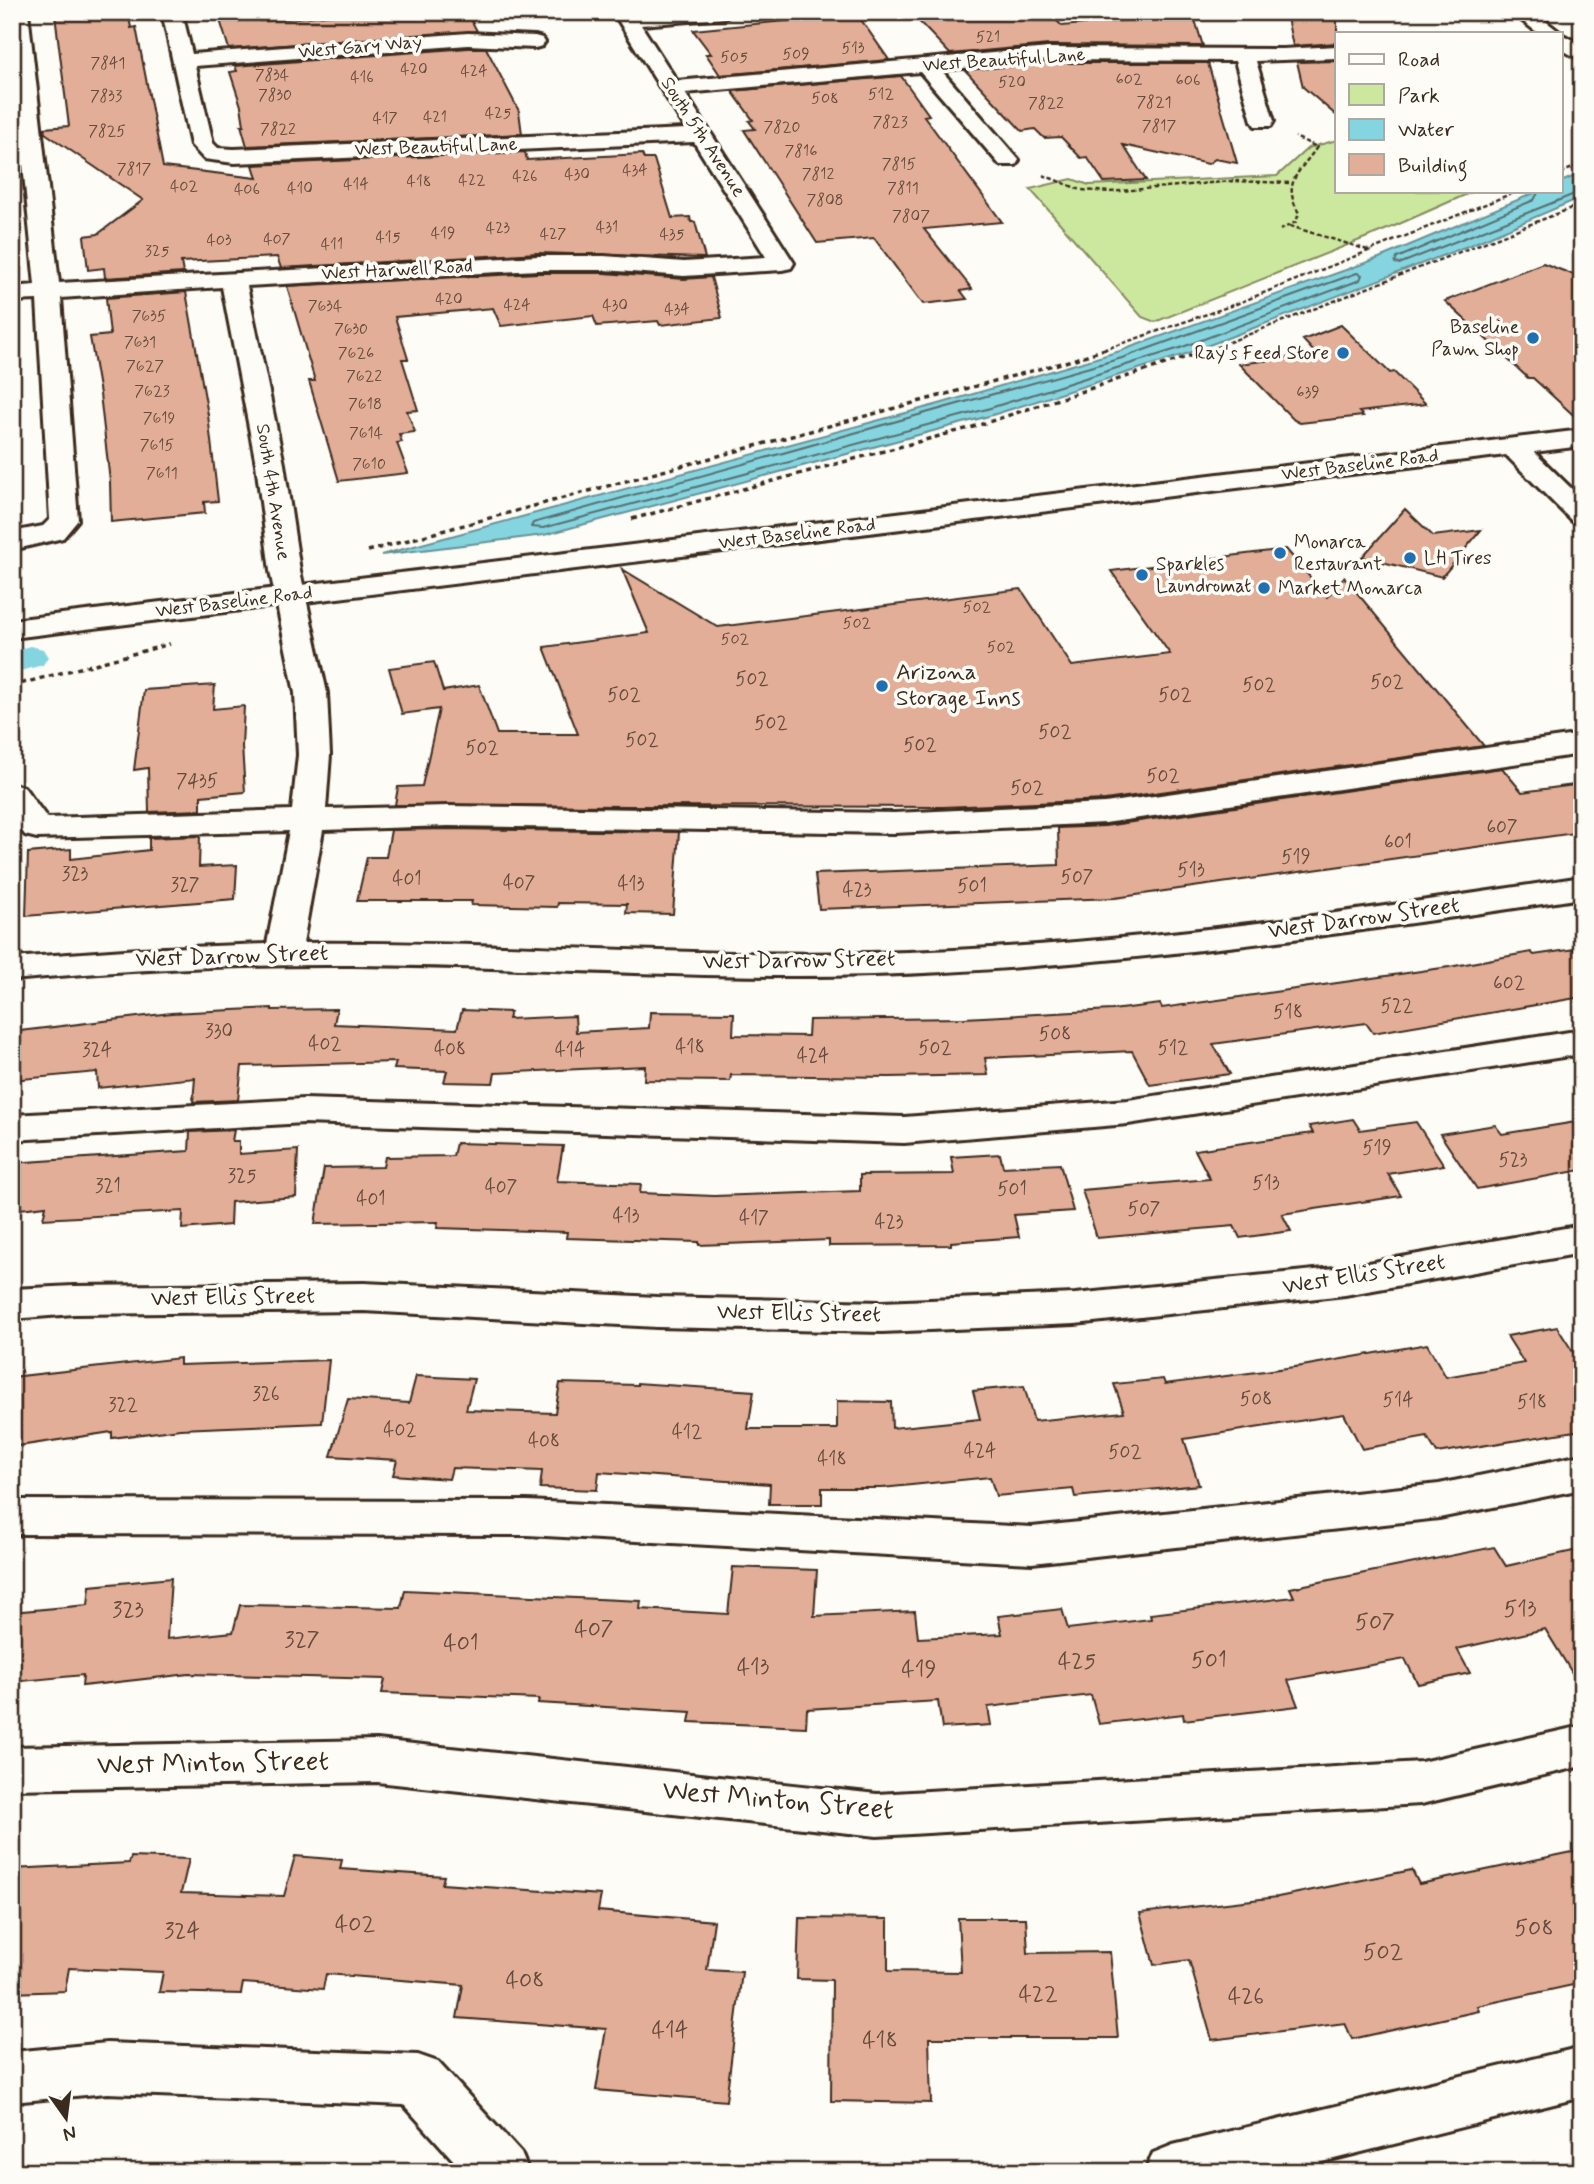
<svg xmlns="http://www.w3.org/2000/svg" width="1594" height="2184" viewBox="0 0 1594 2184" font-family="Mynerve,sans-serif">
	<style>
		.green { fill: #cce89f; stroke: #84895e; stroke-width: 2 }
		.water { fill: #85d5e1; stroke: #679193; stroke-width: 2 }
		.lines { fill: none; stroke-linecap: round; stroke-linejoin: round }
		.shore { stroke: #596e6c; stroke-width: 2 }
		.canal { fill: #85d5e1; fill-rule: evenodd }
		.building { fill: #e3ae98; stroke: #3b2a1e; stroke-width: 2 }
		.minor-casing { stroke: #3b2a1e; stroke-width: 6 }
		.major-casing { stroke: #3b2a1e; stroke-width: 6 }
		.path-far1 { stroke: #3b2a1e; stroke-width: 2.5; stroke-dasharray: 4.5 2.5; stroke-linecap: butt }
		.path { stroke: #3b2a1e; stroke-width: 3.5; stroke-dasharray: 5 4.5; stroke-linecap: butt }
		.minor { fill: #fdfcf7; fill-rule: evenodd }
		.major { fill: #fdfcf7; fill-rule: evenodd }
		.poi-dot { fill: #1f6fb2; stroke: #fdfcf7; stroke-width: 2.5 }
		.labels { text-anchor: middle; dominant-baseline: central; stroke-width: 7; stroke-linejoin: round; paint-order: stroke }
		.far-number-label { font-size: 16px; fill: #654b3c }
		.far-street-label { font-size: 19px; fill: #3b2a1e; stroke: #fdfcf7 }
		.far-poi-label { font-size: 19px; fill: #3b2a1e; stroke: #fdfcf7; text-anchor: start }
		.number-label { font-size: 19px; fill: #654b3c }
		.poi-label { font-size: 23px; fill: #3b2a1e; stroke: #fdfcf7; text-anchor: start }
		.street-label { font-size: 23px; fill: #3b2a1e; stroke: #fdfcf7 }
		.near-number-label { font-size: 23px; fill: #654b3c }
		.near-street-label { font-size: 28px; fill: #3b2a1e; stroke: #fdfcf7 }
	</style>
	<rect width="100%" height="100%" fill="#fdfcf7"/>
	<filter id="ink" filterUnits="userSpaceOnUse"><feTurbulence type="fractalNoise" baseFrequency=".0143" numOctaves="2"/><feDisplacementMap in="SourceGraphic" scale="14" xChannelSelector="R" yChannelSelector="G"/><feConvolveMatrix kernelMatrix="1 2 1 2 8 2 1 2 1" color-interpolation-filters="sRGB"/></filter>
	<g filter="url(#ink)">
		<path class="green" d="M1337 140V191H1474L1390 228 1155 322 1142 317 1030 189 1072 179 1089 185 1277 176 1308 148Z"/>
		<path class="water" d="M1582 173V197L1470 245 1183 355 989 416 544 535 381 555 939 404 1120 351 1379 258 1539 191H1561V182Z"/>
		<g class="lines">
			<path class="shore" d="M1539 191 1534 200 1397 258 1395 263 1399 264 1582 191
				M1357 273 1362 275 1360 280 1180 348 987 409 543 528 531 527 533 523 1122 358Z"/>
			<path class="canal" d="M30 646 43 649 48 657 43 665 12 673V651Z"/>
		</g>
		<path class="building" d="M91 12H128L131 28 136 27 163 167 257 178 253 165 525 152 527 160 642 154 644 159H654L672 218 690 217 691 222H695L705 258 538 253 281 268 277 257 181 262 183 273 105 278 104 268 88 270 84 236 98 234 143 200 45 133 44 128 69 126 55 15Z
			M359 12H467L477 31 229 49 220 20 259 17 260 21Z
			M910 12H1048L1062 26 1171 16 1176 21 1195 20 1203 46 1049 45 950 54Z
			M857 14 889 60 720 75 706 54H711L693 30Z
			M1337 14V43L1293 46 1287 18Z
			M468 48H486L519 111 522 134 247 146 241 125H244L241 106 230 72 237 71 235 66Z
			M1337 61V116L1303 87 1297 62Z
			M1049 63H1208L1237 163 1215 159 1208 164 1123 145 1146 180 1104 182 1087 157 1081 158 1061 137 1044 138 1035 129 1022 131 965 70Z
			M901 76 929 115 924 116 1002 222 924 229 972 289 961 291 967 299 923 304 874 238 817 243 744 130 755 129 749 121 753 120 732 91Z
			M1543 263 1582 278V423L1533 378H1528L1445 301Z
			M538 273H604L684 279 711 277 722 318 660 325 658 321 597 326 593 316 501 326 493 308 395 317 408 359H402L418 410 407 411 415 432 399 434 402 442 397 443 408 473 339 481 309 381H315L287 286Z
			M186 292 208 415 218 501 204 502 205 513 111 522 110 482 100 394 90 337 110 335 106 298Z
			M1341 325 1390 373 1394 372 1426 404 1359 412 1363 416 1300 423 1294 420 1239 364 1316 354 1303 340Z
			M1405 509 1433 536 1481 530 1442 577 1362 557Z
			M1286 549 1327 597 1344 577 1484 746 1105 800 943 807 395 805 398 787 422 786 439 709 402 714 389 668 434 662 443 691 479 685 497 734H578L544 647 649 633 622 569 718 627 1021 589 1072 666 1170 654 1111 571Z
			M215 685 213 709 244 706 242 746 245 792 201 796V810L149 812 148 768 134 770 144 690Z
			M1502 768 1522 792 1582 784V832L1115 898 819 909 815 874 1059 865 1058 828 1105 826Z
			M448 829 679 832 673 914 626 913 627 904 558 903 557 907 471 905 472 901H357L367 857H386L391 830Z
			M200 836 199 867 237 865 235 899 26 916 28 853 71 849V859L149 850V838Z
			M1582 948V997L1373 1033 1366 1023 1213 1044 1230 1074 1150 1085 1132 1051 985 1058 988 1075 889 1077 731 1075 730 1081 644 1080 645 1066 495 1073 493 1083 444 1082 447 1071 394 1069 396 1062 242 1066 238 1100 193 1102 195 1078 98 1088 97 1072 12 1080V1032L171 1013 272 1008V1010L337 1009 334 1024 457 1029 462 1010 510 1012 508 1019 575 1016 576 1032 649 1028 650 1012 734 1013 733 1035 808 1036 809 1020 964 1018 1112 1010 1160 1004 1162 1008 1449 967 1531 952 1534 955Z
			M1353 1119 1360 1130 1416 1122 1444 1165 1388 1174 1401 1196 1282 1214 1291 1231 1240 1238 1234 1226 1097 1238 1082 1190 1210 1179 1195 1150 1313 1133 1309 1126Z
			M1582 1121V1170L1477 1189 1440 1134 1495 1125 1502 1134Z
			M234 1130 232 1141H239V1154L298 1150 296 1197 231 1202 230 1225 182 1229 183 1211 43 1219 46 1206 12 1210V1163L189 1151 190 1132Z
			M456 1143 563 1146 557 1181 641 1184 640 1193 714 1196 860 1191V1175L954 1174 951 1157 1000 1154 1003 1167 1060 1164 1073 1211 1014 1215 1019 1237 951 1242V1245L829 1246V1240L699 1245V1242L566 1238 567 1232 437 1228 438 1222 315 1224 324 1168 383 1167 385 1157 453 1156Z
			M1557 1327 1582 1366V1430L1437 1453 1427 1437 1362 1449 1344 1414 1184 1439 1199 1485 1075 1497 1073 1489 996 1496 990 1477 882 1488H822V1504H769L770 1484 599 1472 597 1490 540 1488 542 1471 452 1468 449 1479 393 1475 397 1460 331 1456 348 1399 409 1403 416 1376 474 1379 466 1410 555 1413 560 1383 637 1385V1383L754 1391 748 1429H837V1401L891 1402 892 1428 980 1419 973 1391 1024 1386 1034 1421 1124 1412 1114 1384 1163 1379 1165 1384 1302 1366 1427 1344 1446 1377 1524 1363 1507 1336Z
			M180 1358V1365L329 1360 322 1423 180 1429 112 1438V1432L12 1447V1377Z
			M1494 1547 1506 1566 1582 1549V1689L1545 1629 1457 1649 1470 1673 1418 1684 1405 1659 1288 1680 1298 1706 1184 1720 1183 1714 1099 1724 1091 1695 988 1707 991 1725 942 1728 938 1701 807 1709 806 1727 689 1722 691 1712 538 1703 539 1699 382 1693 385 1679 189 1674 82 1686 83 1675 12 1682V1612L88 1605 90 1586 171 1578 167 1639 233 1632 240 1605 401 1608 405 1590 641 1601 640 1609 728 1614 733 1567 817 1570 814 1616 915 1611 918 1638 1002 1634 998 1616 1062 1609 1068 1629 1151 1619 1150 1614 1294 1597 1290 1588Z
			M1582 1850V1983L1477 2006 1479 2011 1352 2039 1345 2023 1212 2040 1189 1960 1154 1965 1140 1913 1278 1897 1412 1870 1419 1884Z
			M295 1856 342 1860 340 1869 444 1876 442 1884 601 1895 598 1911 714 1921 707 1970 742 1972 726 2101 596 2090 606 2029 457 2018 463 1985 326 1974 323 1989 243 1983 241 1994 159 1992 163 1972 69 1968 65 1991 12 1993V1869L129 1863 131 1857 189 1859 181 1893 284 1896Z
			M799 1918 888 1919V1971L961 1972 958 1918H1026L1028 1953 1110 1952 1118 2038H929L931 2103 831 2101 832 1980 797 1979Z"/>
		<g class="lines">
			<g class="minor-casing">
				<path id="minor" d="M12 12H28L59 283 538 256H604L684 262 766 257 694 142 234 163 204 159 191 145 162 12H182L192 54 468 33 535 36 542 38 545 42 542 46 535 48 468 45 195 66 213 143 218 148 234 149 686 129 613 12H735L725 18 641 25 677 81 1049 48 1283 49 1337 46V58L1256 61 1274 121 1271 126H1255L1252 121 1235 61 1049 60 941 70 1019 160 1016 165H1000L920 72 685 93 794 263 791 268 782 270 684 276 604 270H538L247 286 284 464 300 571 327 693 330 755 326 809 448 806 894 813 1105 803 1582 734V754L1105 823 894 833 448 826 323 830 303 943C492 941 681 957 870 953 1109 948 1346 913 1582 877V898C1347 934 1112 967 874 975 700 980 526 966 352 965 239 964 125 970 12 980V958L139 949 267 944 289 831 37 838 25 835 12 818V784L24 787 47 818 292 810 298 755 295 693 270 571 256 464 222 287 61 298 78 520 63 538 12 550V532L43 526 50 519 37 300 12 301V287L35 285 12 54Z
					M1511 12H1534L1561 33H1538Z
					M1561 34 1582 45V61L1561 49Z
					M1582 1030V1054L1128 1124 904 1143 304 1123 12 1140V1115L304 1099 904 1117 1128 1100Z
					M1582 1225V1253L1345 1295 1075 1324 882 1332 657 1327 364 1311 74 1314 12 1319V1289L74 1286 364 1283 657 1297 882 1302 1075 1294 1345 1267Z
					M1582 1455V1489L1439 1518 1032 1563 527 1535 12 1534V1500L527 1501 1032 1527 1439 1484Z
					M1582 1726V1766L1421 1804 877 1836 377 1782 12 1789V1747L377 1740 877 1794 1421 1762Z
					M107 2043 418 2055 438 2062 521 2153 529 2172H464L404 2105 107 2093 12 2102V2052Z
					M1582 2047V2097L1282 2172H1145L1153 2153 1173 2145Z"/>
			</g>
			<g class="major-casing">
				<path id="major" d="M1582 430V446L1534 452 1582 499V523L1572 521 1506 455 12 638V620Z"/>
			</g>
			<path class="path-far1" d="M1561 173 1582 164
				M1043 175 1081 190 1110 192 1233 181 1291 183
				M1290 226 1371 251
				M1280 230 1296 222 1299 213C1281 182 1300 172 1317 147L1295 137
				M1103 350 1236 304 1518 191
				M1209 350 1582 204"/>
			<path class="path" d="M632 519 973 427 1214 348
				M368 551 1072 360 1108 348
				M12 686 170 644"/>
			<use href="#minor" class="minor"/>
			<use href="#major" class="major"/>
		</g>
	</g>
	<g class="poi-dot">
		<circle cx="1533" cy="338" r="7"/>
		<circle cx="1343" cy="353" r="7"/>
		<circle cx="1280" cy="553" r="7"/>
		<circle cx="1410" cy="558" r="7"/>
		<circle cx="1142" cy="575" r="7"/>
		<circle cx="1264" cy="588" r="7"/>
		<circle cx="882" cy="686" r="7"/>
	</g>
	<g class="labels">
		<g class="far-number-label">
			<text x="988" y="37">521</text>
			<text x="853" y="48">513</text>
			<text x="796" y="54">509</text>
			<text x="734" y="57">505</text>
			<text x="108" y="63">7841</text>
			<text x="414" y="69">420</text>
			<text x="474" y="71">424</text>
			<text x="272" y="75">7834</text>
			<text x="362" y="77">416</text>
			<text x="1129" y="79">602</text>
			<text x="1188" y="80">606</text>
			<text x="1012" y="82">520</text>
			<text x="881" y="94">512</text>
			<text x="275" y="95">7830</text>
			<text x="106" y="96">7833</text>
			<text x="825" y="98">508</text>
			<text x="1154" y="102">7821</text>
			<text x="1046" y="103">7822</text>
			<text x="498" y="113">425</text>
			<text x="435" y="117">421</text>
			<text x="385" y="118">417</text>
			<text x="890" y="122">7823</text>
			<text x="1159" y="126">7817</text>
			<text x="782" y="127">7820</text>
			<text x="278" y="129">7822</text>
			<text x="107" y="131">7825</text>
			<text x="801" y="151">7816</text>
			<text x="899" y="164">7815</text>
			<text x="134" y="169">7817</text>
			<text x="635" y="170">434</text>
			<text x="577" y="174">430</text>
			<text x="818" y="174">7812</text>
			<text x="525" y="176">426</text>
			<text x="472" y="180">422</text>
			<text x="419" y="181">418</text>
			<text x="356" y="184">414</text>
			<text x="184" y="186">402</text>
			<text x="300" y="188">410</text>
			<text x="903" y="188">7811</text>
			<text x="247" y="189">406</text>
			<text x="825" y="200">7808</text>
			<text x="911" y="216">7807</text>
			<text x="607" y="227">431</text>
			<text x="498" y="228">423</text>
			<text x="443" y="233">419</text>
			<text x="553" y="234">427</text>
			<text x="672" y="234">435</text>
			<text x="388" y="237">415</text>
			<text x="277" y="239">407</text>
			<text x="219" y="240">403</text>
			<text x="332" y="244">411</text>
			<text x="157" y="251">325</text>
			<text x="449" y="299">420</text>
			<text x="517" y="305">424</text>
			<text x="615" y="305">430</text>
			<text x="325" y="306">7634</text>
			<text x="677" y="309">434</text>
			<text x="149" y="316">7635</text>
			<text x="351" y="329">7630</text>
			<text x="140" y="342">7631</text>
			<text x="356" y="353">7626</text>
			<text x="145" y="366">7627</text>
			<text x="364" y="376">7622</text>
			<text x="152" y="391">7623</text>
			<text x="1308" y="392">639</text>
			<text x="365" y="404">7618</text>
			<text x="159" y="418">7619</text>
			<text x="366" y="433">7614</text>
			<text x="157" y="445">7615</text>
			<text x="369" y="464">7610</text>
			<text x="162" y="473">7611</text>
			<text x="977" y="607">502</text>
			<text x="857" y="623">502</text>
			<text x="735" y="639">502</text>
			<text x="1001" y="647">502</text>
		</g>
		<g class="far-street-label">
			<text transform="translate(360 47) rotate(-5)">West Gary Way</text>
			<text transform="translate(1004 60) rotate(-4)">West Beautiful Lane</text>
			<text transform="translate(703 137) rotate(57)">South 5th Avenue</text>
			<text transform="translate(436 147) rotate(-2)">West Beautiful Lane</text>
			<text transform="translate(397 270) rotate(-3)">West Harwell Road</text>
			<text transform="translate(1360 465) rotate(-7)">West Baseline Road</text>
			<text transform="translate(273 492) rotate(81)">South 4th Avenue</text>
			<text transform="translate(797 534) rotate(-7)">West Baseline Road</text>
			<text transform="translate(234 602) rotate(-7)">West Baseline Road</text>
		</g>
		<g class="far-poi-label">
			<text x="1519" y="327" text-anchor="end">Baseline<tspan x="1519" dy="22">Pawn Shop</tspan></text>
			<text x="1329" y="353" text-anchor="end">Ray's Feed Store</text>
			<text x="1294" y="542">Monarca<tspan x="1294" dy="22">Restaurant</tspan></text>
			<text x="1424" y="558">LH Tires</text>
			<text x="1156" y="564">Sparkles<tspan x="1156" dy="22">Laundromat</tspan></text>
			<text x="1278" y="588">Market Monarca</text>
		</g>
		<g class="number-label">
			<text x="752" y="679">502</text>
			<text x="1387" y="682">502</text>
			<text x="1259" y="685">502</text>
			<text x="624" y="695">502</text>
			<text x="1175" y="695">502</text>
			<text x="771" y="723">502</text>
			<text x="1055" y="732">502</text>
			<text x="642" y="740">502</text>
			<text x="920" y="745">502</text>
			<text x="482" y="748">502</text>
			<text x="1163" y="776">502</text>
			<text x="197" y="781">7435</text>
			<text x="1027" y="788">502</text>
			<text x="1502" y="827">607</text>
			<text x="1398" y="842">601</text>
			<text x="1296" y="857">519</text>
			<text x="1191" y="870">513</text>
			<text x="75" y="874">323</text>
			<text x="1077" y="877">507</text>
			<text x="407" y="879">401</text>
			<text x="519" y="883">407</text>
			<text x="631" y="884">413</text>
			<text x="185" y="885">327</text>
			<text x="972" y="886">501</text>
			<text x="857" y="890">423</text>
			<text x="1509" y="983">602</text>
			<text x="1397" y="1006">522</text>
			<text x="1288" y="1012">518</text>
			<text x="219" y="1031">330</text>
			<text x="1055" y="1034">508</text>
			<text x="325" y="1044">402</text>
			<text x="690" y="1047">418</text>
			<text x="935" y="1048">502</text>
			<text x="1173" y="1048">512</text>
			<text x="450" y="1049">408</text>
			<text x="97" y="1050">324</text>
			<text x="570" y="1050">414</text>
			<text x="813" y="1056">424</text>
			<text x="1377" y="1148">519</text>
			<text x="1513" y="1160">523</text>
			<text x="242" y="1176">325</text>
			<text x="1266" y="1183">513</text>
			<text x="108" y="1186">321</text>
			<text x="501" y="1187">407</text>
			<text x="1012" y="1189">501</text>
			<text x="371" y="1199">401</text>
			<text x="1144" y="1209">507</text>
			<text x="626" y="1216">413</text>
			<text x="754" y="1218">417</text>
			<text x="889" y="1222">423</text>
			<text x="266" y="1394">326</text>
			<text x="1256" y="1399">508</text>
			<text x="1398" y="1400">514</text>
			<text x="1532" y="1402">518</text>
			<text x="123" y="1405">322</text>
			<text x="400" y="1430">402</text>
			<text x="687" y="1432">412</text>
			<text x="544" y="1441">408</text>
			<text x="980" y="1451">424</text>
			<text x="1125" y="1452">502</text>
			<text x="832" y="1459">418</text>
		</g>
		<g class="poi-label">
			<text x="896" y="673">Arizona<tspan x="896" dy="26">Storage Inns</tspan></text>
		</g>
		<g class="street-label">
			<text transform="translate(1364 919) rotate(-8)">West Darrow Street</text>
			<text transform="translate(232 957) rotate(-2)">West Darrow Street</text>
			<text transform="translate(799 961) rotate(-1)">West Darrow Street</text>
			<text transform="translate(1364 1275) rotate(-9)">West Ellis Street</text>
			<text transform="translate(233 1298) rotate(-1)">West Ellis Street</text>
			<text transform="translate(799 1314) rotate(1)">West Ellis Street</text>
		</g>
		<g class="near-number-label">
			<text x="1520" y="1610">513</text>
			<text x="128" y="1611">323</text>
			<text x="1375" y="1623">507</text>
			<text x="594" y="1630">407</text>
			<text x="302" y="1641">327</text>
			<text x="461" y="1644">401</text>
			<text x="1209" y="1661">501</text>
			<text x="1077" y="1662">425</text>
			<text x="753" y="1668">413</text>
			<text x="919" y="1670">419</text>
			<text x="355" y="1925">402</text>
			<text x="1534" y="1929">508</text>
			<text x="182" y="1932">324</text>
			<text x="1383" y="1953">502</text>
			<text x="525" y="1981">408</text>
			<text x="1038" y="1995">422</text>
			<text x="1246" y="1997">426</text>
			<text x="670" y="2031">414</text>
			<text x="880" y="2041">418</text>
		</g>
		<g class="near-street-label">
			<text transform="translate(213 1764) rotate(-1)">West Minton Street</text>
			<text transform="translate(778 1801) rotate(5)">West Minton Street</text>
		</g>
	</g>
	<rect width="1594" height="2184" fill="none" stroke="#fdfcf7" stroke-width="42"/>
	<rect x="21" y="21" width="1552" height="2142" fill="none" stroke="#3b2a1e" stroke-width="2.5" filter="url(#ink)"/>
	<rect x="1335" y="32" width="228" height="161" fill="#fdfcf7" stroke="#afa8a0" stroke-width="2"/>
	<rect x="1349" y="54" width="35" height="10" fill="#fdfcf7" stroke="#afa8a0" stroke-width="2"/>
	<text x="1398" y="66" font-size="21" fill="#3b2a1e">Road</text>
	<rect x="1349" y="84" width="35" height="21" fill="#cce89f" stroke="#afa8a0" stroke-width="2"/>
	<text x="1398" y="102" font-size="21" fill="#3b2a1e">Park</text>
	<rect x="1349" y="119" width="35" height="21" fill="#85d5e1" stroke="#afa8a0" stroke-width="2"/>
	<text x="1398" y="136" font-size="21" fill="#3b2a1e">Water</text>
	<rect x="1349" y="154" width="35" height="21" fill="#e3ae98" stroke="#afa8a0" stroke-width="2"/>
	<text x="1398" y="172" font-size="21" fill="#3b2a1e">Building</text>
	<g transform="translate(66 2118) rotate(166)" stroke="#fdfcf7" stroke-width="5" paint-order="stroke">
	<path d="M0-5L12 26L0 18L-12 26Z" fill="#3b2a1e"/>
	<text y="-10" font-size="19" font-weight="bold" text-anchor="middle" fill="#3b2a1e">N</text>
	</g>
</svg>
